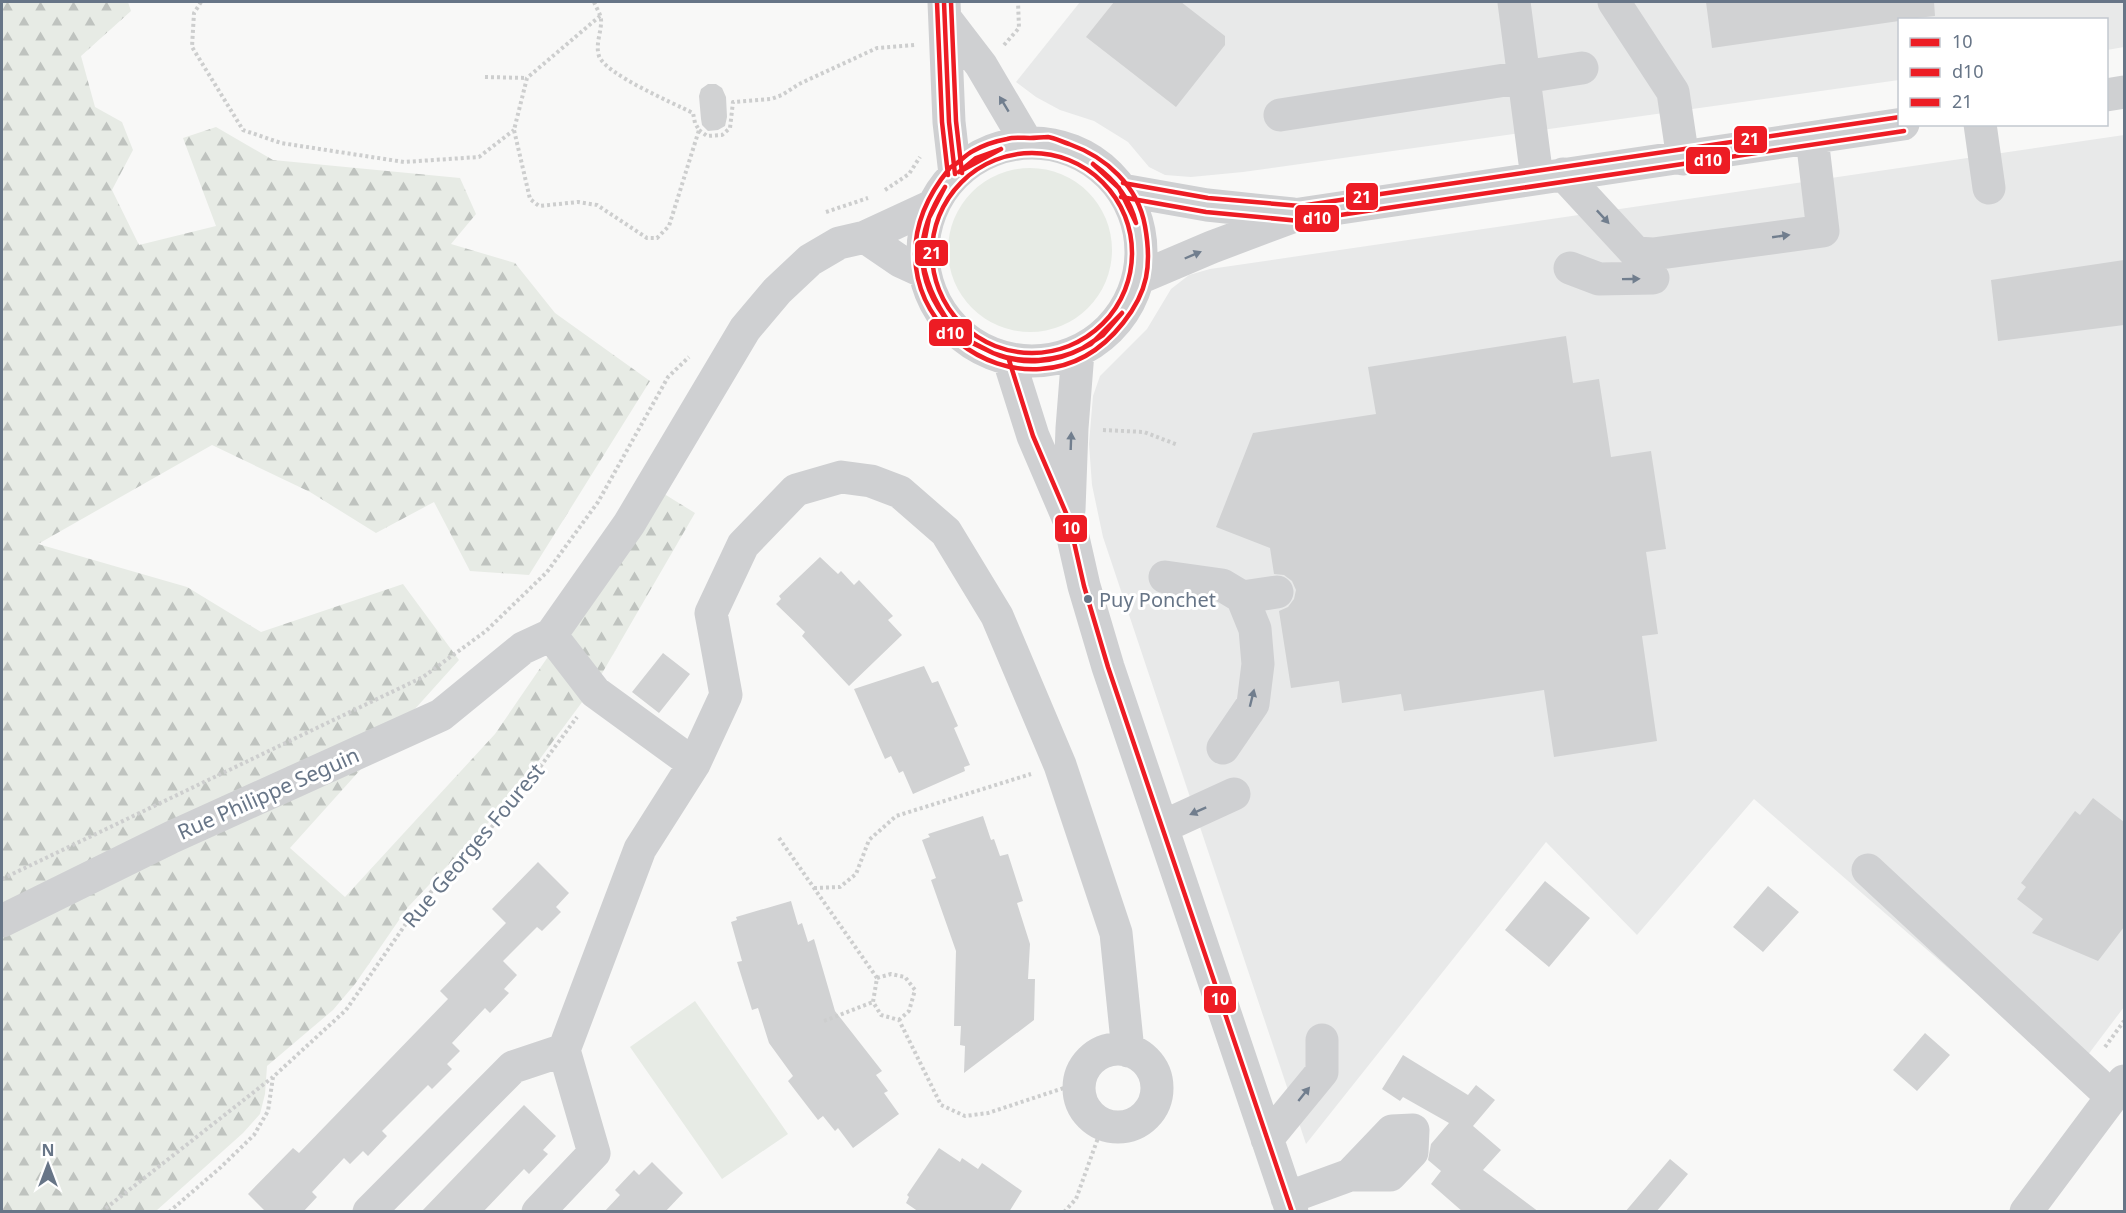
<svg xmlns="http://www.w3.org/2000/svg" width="2126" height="1213" viewBox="0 0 2126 1213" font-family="'Noto Sans',sans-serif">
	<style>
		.built { fill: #e8e9e9 }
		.grass { fill: #e7ebe5 }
		.forest { fill: url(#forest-firs) }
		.building { fill: #d1d2d3 }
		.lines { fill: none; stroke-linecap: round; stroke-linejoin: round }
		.path { stroke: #cdcece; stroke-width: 4; stroke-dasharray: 3 3; stroke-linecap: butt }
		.minor { stroke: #cfd0d2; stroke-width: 33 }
		.bus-1-casing { stroke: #fff; stroke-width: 9 }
		.bus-2-casing { stroke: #fff; stroke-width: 9 }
		.bus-3-casing { stroke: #fff; stroke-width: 9 }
		.bus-1 { stroke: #ed1c24; stroke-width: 4.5 }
		.bus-2 { stroke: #ed1c24; stroke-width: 4.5 }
		.bus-3 { stroke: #ed1c24; stroke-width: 4.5 }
		.oneway { fill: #717e8e }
		.bus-dot { fill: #677587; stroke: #fff; stroke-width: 2 }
		.labels { text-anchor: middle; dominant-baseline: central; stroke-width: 6; stroke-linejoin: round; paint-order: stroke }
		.bus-label { font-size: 20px; fill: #677587; stroke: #fff; text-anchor: start }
		.street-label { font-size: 21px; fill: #677587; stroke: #fff }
		.line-badge { stroke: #fff; stroke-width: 2 }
		.badge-label { font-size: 16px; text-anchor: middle; font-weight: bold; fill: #fff }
	</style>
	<defs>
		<pattern id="forest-firs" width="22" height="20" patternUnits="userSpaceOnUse" patternTransform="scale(1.5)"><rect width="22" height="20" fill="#e7ebe5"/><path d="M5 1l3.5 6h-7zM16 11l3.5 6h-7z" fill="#bfc3bf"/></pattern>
	</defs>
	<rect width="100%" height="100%" fill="#f8f8f7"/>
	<path class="built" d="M1080 2H2124V47L2107 50 2106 20H1900L1899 80 1243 172 1191 177 1165 175 1149 167 1128 142 1094 121 1060 110 1036 97 1016 82Z
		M2124 135V1007L2072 1076 1754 799 1637 935 1546 842 1306 1144 1103 537 1092 485 1089 444 1093 396 1100 376 1147 329 1171 289 1189 275 1210 269Z"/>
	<path class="grass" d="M948 250a82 82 0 1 1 164 0a82 82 0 1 1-164 0Z
		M695 1001 788 1134 722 1179 630 1047Z"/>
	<path class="forest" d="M2 2H128L131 11 81 56 95 107 122 122 133 150 112 190 139 245 216 226 183 138 216 127 273 160 460 178 476 214 451 244 515 263 555 313 650 381 529 575 470 571 434 502 376 533 310 492 212 445 38 544 187 587 261 632 403 584 459 660 290 848 345 897 495 734 661 492 695 513 597 682 508 802 408 907 355 984 333 1010 267 1066 265 1094 260 1114 243 1133 156 1211 2 1212Z"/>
	<path class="building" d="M1114 2H1181L1225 36V45L1176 107 1086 37Z
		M1706 2H1934L1935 16 1899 20V21L1712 48Z
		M708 84H716L722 88 726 97 727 117 725 126 718 130 708 131 702 125 701 119 699 96 701 89Z
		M2124 260V325L1998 341 1991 280Z
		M1566 336 1573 383 1599 379 1611 457 1651 451 1666 549 1646 552 1658 634 1642 636 1657 741 1554 757 1544 690 1404 711 1401 694 1342 703 1339 681 1291 688 1279 611 1288 607 1294 599 1296 590 1292 581 1284 575 1274 574 1270 548 1216 527 1253 433 1376 414 1368 367Z
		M820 557 838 574 841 571 854 585 859 580 893 616 888 620 902 635 849 686 802 636 805 632 776 604 781 599 779 596Z
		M663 653 690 674 659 713 632 692Z
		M924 666 932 683 938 681 958 726 954 728 970 765 964 767 965 771 913 794 903 771 899 773 891 756 885 759 854 689Z
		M2093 798 2124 822V927L2098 961 2032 933 2043 919 2017 899 2026 887 2021 883 2075 811 2080 815Z
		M983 816 991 840 994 839 1000 856 1008 854 1023 901 1017 903 1030 944 1028 979H1035L1034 1020 964 1073 965 1046 960 1045 961 1026H954L956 951 931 880 936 878 922 840 930 837 928 834Z
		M538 862 569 893 556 907 561 912 542 931 537 927 503 961 517 975 504 989 509 993 490 1013 485 1008 452 1043 460 1051 447 1064 452 1069 432 1089 428 1085 382 1131 387 1136 368 1156 363 1151 350 1164 344 1158 312 1192 317 1197 303 1212H266L248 1194 293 1148 299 1153 448 999 440 991 506 923 492 909Z
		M1545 881 1590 918 1549 967 1505 930Z
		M1768 886 1799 912 1763 952 1733 927Z
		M791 901 798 925 802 923 808 942 814 939 835 1011 882 1071 876 1075 888 1091 884 1093 899 1114 853 1148 838 1128 835 1131 823 1116 818 1120 788 1081 793 1076 769 1043 758 1008 752 1010 737 962 742 961 731 922 737 920 736 917Z
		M1925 1033 1950 1055 1917 1091 1893 1070Z
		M1403 1055 1468 1095 1476 1085 1495 1100 1473 1126 1501 1150 1483 1170 1539 1212H1463L1431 1184 1441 1171 1428 1160 1431 1144 1449 1123 1403 1097 1400 1101 1382 1089Z
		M524 1105 556 1136 543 1150 548 1154 529 1174 524 1169 483 1212H421Z
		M939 1148 960 1162 962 1158 978 1169 982 1163 1022 1191 1009 1212H919L906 1203 909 1197 907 1195Z
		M1670 1159 1688 1174 1656 1212H1625Z
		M652 1162 683 1193 665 1212H604L620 1195 615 1190 634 1170 639 1175Z"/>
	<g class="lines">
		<path class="path" d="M201 2 194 13 192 47 243 130 281 143 404 162 479 157 514 130
			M594 2C596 7 600 13 601 19 602 31 595 44 599 56 605 74 673 103 693 113L695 123 699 130 669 226 657 238H647L597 205 578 202 539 206 530 199 514 130 527 78 600 16
			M1004 45 1019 28 1018 2
			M485 77 527 78
			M699 130 707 136 722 135 730 128 733 102 771 99 782 95 799 84 877 48 915 45
			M885 190 909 174 920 157
			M826 212 868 198
			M1103 430 1144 432 1178 445
			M779 838 877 978 873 1002 881 1015 899 1020 941 1105 965 1116 988 1113 1079 1083
			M2 879 423 677 486 631 547 572 598 502 668 377 689 357
			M814 888 840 887 856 874 869 840 896 816 1031 774
			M877 978 891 974 905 977 915 990 909 1011 899 1020
			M824 1021 873 1002
			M2105 1047 2124 1021
			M101 1212 273 1077
			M169 1212 221 1167 254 1135 268 1111 273 1077 346 1010 419 905 512 805 577 717
			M1064 1212 1076 1199 1103 1124"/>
		<path class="minor" d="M944 2 949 122 955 174
			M1514 2 1537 178
			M1614 2 1673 92 1683 159
			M945 18 981 65 1027 143
			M2106 95 2124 92
			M1280 115 1582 68
			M1980 124 1989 188
			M923 252a109 109 0 1 1 218 0a109 109 0 1 1-218 0Z
			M1563 174 1636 253 1653 254 1823 231 1812 138
			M1122 190 1207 205 1293 214
			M865 237 900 261 924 272
			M1570 268 1599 279 1653 278
			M1139 278 1212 247 1300 214 1903 124
			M1009 360 1033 436 1069 520 1084 586 1108 667 1292 1212
			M1069 510 1072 428 1078 352
			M1165 577 1222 585 1242 597 1255 629 1258 664 1253 704 1223 748
			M1242 597 1277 592
			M551 635 595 692 694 764
			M1162 827 1234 794
			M1868 870 2112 1097
			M2 921 172 837 441 715 523 648 551 635 629 524 745 329 777 291 810 260 839 243 865 237 932 206
			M1079 1088a39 39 0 1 1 78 0a39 39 0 1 1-78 0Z
			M564 1050 640 849 694 764 726 695 711 613 743 545 796 490 841 477 871 481 900 492 946 532 997 616 1060 765 1116 933 1128 1051
			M1267 1139 1322 1072V1040
			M1287 1198 1350 1175 1392 1131 1413 1130 1412 1152 1390 1175H1350
			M369 1212 513 1067 564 1050 594 1153 538 1212
			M2026 1212 2124 1081"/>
		<g class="bus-1-casing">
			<path id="bus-1" d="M944 2 949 122 955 174
				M1093 164C1114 179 1130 197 1136 223
				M1093 164 1119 188 1136 223
				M959 172 976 158 1001 149
				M959 172 1001 149
				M922 253C924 280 935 303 951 325
				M922 253C922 280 933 304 951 325
				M922 253C922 229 932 207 945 187
				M922 253 929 218 945 187
				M951 325 972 343 993 353
				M951 325 966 339 993 353
				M1083 348 1091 344 1122 313
				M1083 348 1103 335 1122 313
				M993 353C1022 364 1056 362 1083 348
				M993 353C1022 366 1055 363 1083 348
				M1009 360 1033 436 1069 520 1084 586 1108 667 1292 1212"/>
		</g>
		<g class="bus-2-casing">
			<path id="bus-2" d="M937 2 942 122 948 175
				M949 169C838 305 1028 444 1123 323 1148 292 1152 265 1145 226 1138 186 1106 157 1069 144 1062 142 1055 138 1048 137 1042 137 1036 138 1030 138 1022 138 1014 137 1007 139 996 141 982 146 973 151 965 155 959 163 951 167
				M1121 197 1206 212 1300 221 1904 131"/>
		</g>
		<g class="bus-3-casing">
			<path id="bus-3" d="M951 2 956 121 962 173
				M932 253a100 100 0 1 1 200 0a100 100 0 1 1-200 0Z
				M1123 183 1208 198 1300 206 1900 117"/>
		</g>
		<use href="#bus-1" class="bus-1"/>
		<use href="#bus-2" class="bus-2"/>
		<use href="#bus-3" class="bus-3"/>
	</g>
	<defs><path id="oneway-solid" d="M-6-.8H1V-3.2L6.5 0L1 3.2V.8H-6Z" transform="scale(1.5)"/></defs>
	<g class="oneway">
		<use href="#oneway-solid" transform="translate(1004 104) rotate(-121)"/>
		<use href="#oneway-solid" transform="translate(1603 217) rotate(47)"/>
		<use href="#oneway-solid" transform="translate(1781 236) rotate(-8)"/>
		<use href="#oneway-solid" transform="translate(1193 255) rotate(-23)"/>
		<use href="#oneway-solid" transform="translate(1631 279) rotate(-1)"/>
		<use href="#oneway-solid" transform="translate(1071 441) rotate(-88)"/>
		<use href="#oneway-solid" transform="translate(1252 698) rotate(-76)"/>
		<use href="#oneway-solid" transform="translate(1198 811) rotate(156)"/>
		<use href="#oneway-solid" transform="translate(1304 1094) rotate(-51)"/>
	</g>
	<circle class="bus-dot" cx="1088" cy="599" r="5"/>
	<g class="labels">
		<g class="bus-label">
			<text x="1099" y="599">Puy Ponchet</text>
		</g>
		<g class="street-label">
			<text transform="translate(268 793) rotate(-24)">Rue Philippe Seguin</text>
			<text transform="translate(473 845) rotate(-50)">Rue Georges Fourest</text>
		</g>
	</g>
	<g class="line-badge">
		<rect x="1733" y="125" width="35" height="29" rx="6" fill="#ed1c24"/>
		<rect x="1685" y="146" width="46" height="29" rx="6" fill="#ed1c24"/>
		<rect x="1345" y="182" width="34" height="29" rx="6" fill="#ed1c24"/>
		<rect x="1294" y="204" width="46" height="29" rx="6" fill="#ed1c24"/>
		<rect x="914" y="239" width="35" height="28" rx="6" fill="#ed1c24"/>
		<rect x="928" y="318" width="45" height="29" rx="6" fill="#ed1c24"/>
		<rect x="1054" y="514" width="34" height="29" rx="6" fill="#ed1c24"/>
		<rect x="1203" y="985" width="34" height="29" rx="6" fill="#ed1c24"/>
	</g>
	<g class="badge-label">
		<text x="1750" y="145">21</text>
		<text x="1708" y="166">d10</text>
		<text x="1362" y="203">21</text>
		<text x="1317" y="224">d10</text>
		<text x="932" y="259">21</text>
		<text x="950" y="339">d10</text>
		<text x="1071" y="534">10</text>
		<text x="1220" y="1005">10</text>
	</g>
	<rect width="2126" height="1213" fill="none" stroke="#677587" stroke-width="6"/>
	<rect x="1898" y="18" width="210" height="108" fill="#ffffff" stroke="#c2c8cf" stroke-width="1.5"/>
	<rect x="1910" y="38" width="30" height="9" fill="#ed1c24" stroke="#c2c8cf" stroke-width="1.5"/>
	<text x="1952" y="48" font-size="18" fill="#677587">10</text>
	<rect x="1910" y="68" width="30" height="9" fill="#ed1c24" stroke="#c2c8cf" stroke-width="1.5"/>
	<text x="1952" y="78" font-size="18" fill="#677587">d10</text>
	<rect x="1910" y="98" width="30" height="9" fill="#ed1c24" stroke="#c2c8cf" stroke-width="1.5"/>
	<text x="1952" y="108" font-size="18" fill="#677587">21</text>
	<g transform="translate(48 1165)" stroke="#ffffff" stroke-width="4.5" paint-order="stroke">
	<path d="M0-4.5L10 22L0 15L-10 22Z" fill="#677587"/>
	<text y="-9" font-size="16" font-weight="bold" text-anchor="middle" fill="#677587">N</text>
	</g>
</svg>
